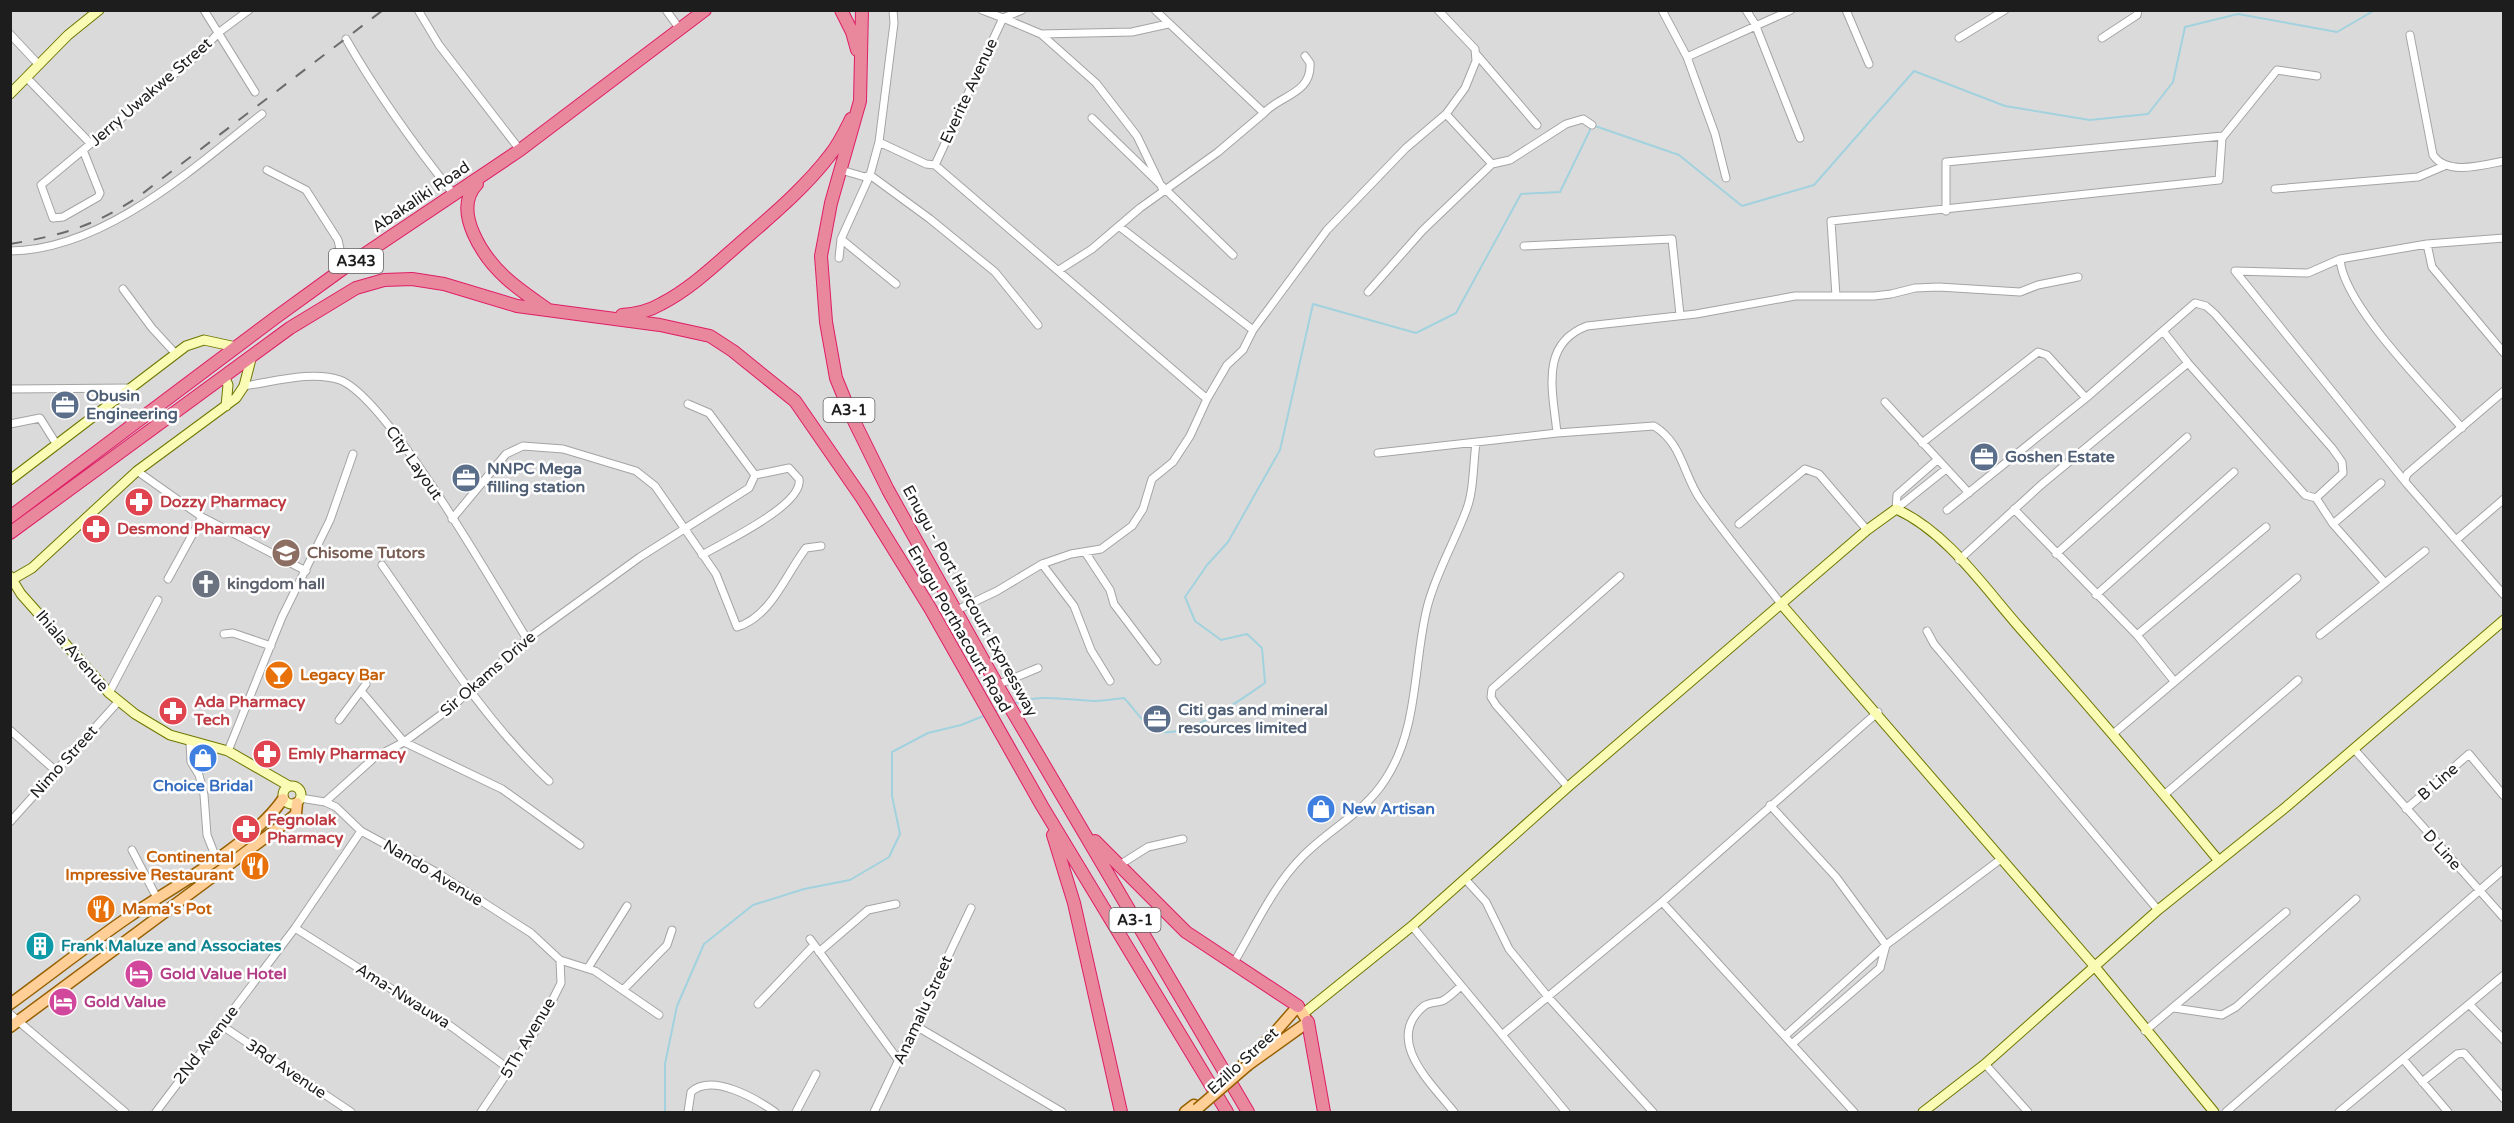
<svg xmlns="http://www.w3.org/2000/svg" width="2514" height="1123" viewBox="0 0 2514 1123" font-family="'Varela Round',sans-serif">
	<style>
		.residential { fill: #dbdada }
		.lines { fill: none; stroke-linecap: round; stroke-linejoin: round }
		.stream { stroke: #a1d2de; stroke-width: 2 }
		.street-casing { stroke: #a4a4a4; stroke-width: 9 }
		.secondary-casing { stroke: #6d7701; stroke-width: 11 }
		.primary-casing { stroke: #966000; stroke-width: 13 }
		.highway-casing { stroke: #de1e65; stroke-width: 14 }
		.street { stroke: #fff; stroke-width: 7 }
		.secondary { stroke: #fafbb4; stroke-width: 9 }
		.primary { stroke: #ffcf97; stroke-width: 10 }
		.highway { stroke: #e9879c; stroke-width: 12 }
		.rail { stroke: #6b6b6b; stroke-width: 2; stroke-dasharray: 12 12; stroke-linecap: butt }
		.primary-bridge-casing { stroke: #966000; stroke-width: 13; stroke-linecap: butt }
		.primary-bridge { stroke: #ffcf97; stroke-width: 10 }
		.labels { text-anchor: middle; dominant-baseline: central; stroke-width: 5; stroke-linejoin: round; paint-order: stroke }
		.shield { fill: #fff; stroke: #616161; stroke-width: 1.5 }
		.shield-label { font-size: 15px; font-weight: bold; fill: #1d1d1d }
		.street-label { font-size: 16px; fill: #1d1d1d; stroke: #fff }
		.service-label { font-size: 16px; font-weight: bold; fill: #4e5e75; stroke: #fff; text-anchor: start }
		.health-label { font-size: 16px; font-weight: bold; fill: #be3a42; stroke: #fff; text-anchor: start }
		.education-label { font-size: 16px; font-weight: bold; fill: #785e54; stroke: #fff; text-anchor: start }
		.worship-label { font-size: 16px; font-weight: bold; fill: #5b616d; stroke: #fff; text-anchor: start }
		.food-label { font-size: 16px; font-weight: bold; fill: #c56008; stroke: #fff; text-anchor: start }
		.shop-label { font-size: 16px; font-weight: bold; fill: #366cbe; stroke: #fff }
		.culture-label { font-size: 16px; font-weight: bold; fill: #0d838f; stroke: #fff; text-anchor: start }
		.hotel-label { font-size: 16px; font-weight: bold; fill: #b23c85; stroke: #fff; text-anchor: start }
	</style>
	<rect width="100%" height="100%" fill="#efeae2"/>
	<path class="residential" d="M10 11H2503V1112H11Z"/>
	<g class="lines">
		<path class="stream" d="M1595 126 1679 155 1742 206 1814 185 1914 71 2005 106 2090 120 2148 114 2173 82 2185 27 2238 14 2337 32 2375 10
			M1013 704C1040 693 1067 700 1095 701 1104 701 1114 699 1124 698 1133 707 1142 722 1153 729 1180 745 1243 698 1265 683L1262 648 1247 634 1221 640 1195 621 1185 597 1207 565 1228 542 1280 450 1313 304 1416 333 1456 313 1521 194 1560 192 1591 128
			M994 712 1005 707
			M665 1112V1064L677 1006 704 944 753 905 804 889 850 880 889 857 900 834 892 796V752L928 733 961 725 986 715"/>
		<g class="street-casing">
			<path id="street" d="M204 10 255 92
				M418 10 439 45 520 150
				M666 10 679 28
				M982 10 1003 18 1022 10
				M1155 10 1264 113C1280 95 1312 94 1310 63L1305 56
				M1662 10 1687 57 1715 134 1726 178
				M1746 10 1755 24 1800 138
				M1846 10 1869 64
				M10 34 39 65
				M1041 34 1096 83 1137 136 1163 190
				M2410 35 2433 155C2447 176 2483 165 2504 161
				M1959 38 2005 10
				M2102 38 2137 15 2138 10
				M346 39C378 95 415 146 455 196
				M1477 55 1537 125
				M1687 57 1791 10
				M27 78 90 143
				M1446 114 1492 164
				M1092 118 1233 255
				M879 142 894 23 893 10
				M83 150 100 193 98 197 63 217 53 218 41 185 202 51 218 33 249 10
				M935 165 1003 18 1041 34 1132 32 1168 24
				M267 170 306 190 338 240 344 268
				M841 170 865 177 870 175 879 142 926 164 935 165 1207 399
				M2275 189 2418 177 2444 166
				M1946 211V162L2223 136
				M1120 227 1253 330
				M2504 238 2427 244 2340 259 2308 273 2235 271 2407 484 2504 595
				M841 239 896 284
				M2427 244 2432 267 2504 353
				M1524 246 1672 239 1680 315
				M10 251C104 250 192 169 262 114
				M839 258 841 239 870 175 930 219 995 272 1038 325
				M2340 259C2343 305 2430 391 2462 428
				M1059 270 1092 249 1140 208 1218 152 1264 113
				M123 289 152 328 175 353
				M1368 292 1423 230 1492 164 1510 160 1566 124 1583 119 1592 125
				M1836 296 1831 221 2219 180 2222 138 2277 70 2317 76
				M244 386C273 382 312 370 340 380 388 398 495 588 527 639
				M10 389 131 388
				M1885 402 1969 493
				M10 424 40 418 57 445
				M1557 433C1553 392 1539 344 1587 326L1696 314 1795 296H1874L1891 294 1915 288 1939 287 2020 292 2038 285 2078 277
				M1922 443 2038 352 2047 355 2086 398
				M1378 453 1557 433 1654 426C1682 443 1683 474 1700 499 1725 535 1755 570 1782 605
				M137 471 202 517 306 571
				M2405 480 2407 474 2504 391
				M2316 498 2333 524 2385 583
				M1896 509 1897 495 1937 460
				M1896 509 1946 469
				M2014 509 2137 635 2174 681
				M1947 510 2086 398 2195 303 2206 306 2215 314 2332 448 2342 462 2343 473 2316 498 2305 495 2188 363 2163 331
				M452 519 506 454 523 446 563 449 636 471 655 486 716 574 737 627C771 617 786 574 806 548L821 546
				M1739 524 1805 469 1819 474 1867 530
				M2333 524 2381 483
				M2456 540 2504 499
				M1085 552 1110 590 1114 604 1157 661
				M2056 554 2187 437
				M702 555C722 543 804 505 799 479L789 468 755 475
				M1959 560 2041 485 2188 363
				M1042 564 1074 606 1091 650 1110 681
				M382 565C434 639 483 719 549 781
				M168 579 202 517
				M2096 595 2234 472
				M957 610 997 591 1042 564 1071 554 1101 549 1132 526 1143 509 1152 479 1173 462 1190 436 1207 399 1227 365 1243 350 1253 330 1327 230 1406 148 1446 114 1465 88 1476 61 1475 49 1438 10
				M1927 631 1934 644 2158 910
				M224 634 233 633 271 646
				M2137 635 2266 527
				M2320 635 2425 551
				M997 685 1038 668
				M361 691 404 742 502 789 580 845
				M109 693 158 600
				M339 720 366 684
				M10 730 57 772
				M2113 734 2297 578
				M190 742 191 762 199 775 204 795 207 835 216 858
				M2354 749 2504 918
				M228 751 282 617 330 520 353 454
				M1568 787 1496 705 1491 697 1492 689 1620 576
				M2164 795 2298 680
				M300 798 325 802 336 807 361 831 436 872 531 933 560 960 561 983 554 997 536 1030 481 1112
				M325 802 375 757 404 742 453 706 527 639 640 557 749 488 755 475 709 413 688 404
				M1770 805 1836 877 1886 945 1880 968 1793 1043
				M2406 809 2469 754 2504 796
				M10 822 118 702
				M132 850 157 898
				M1118 866 1148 847 1183 839
				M1466 880 1486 902 1509 949 1549 998 1653 1112
				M1662 902 1854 1112
				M1412 926 1566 1112
				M295 928 452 1027 509 1069
				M810 939 899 1061
				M819 952 868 910 896 904
				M560 960 595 971 659 1015
				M1233 964C1254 929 1273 886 1302 857 1329 829 1364 813 1385 780 1419 729 1413 665 1427 608 1435 575 1454 543 1466 511 1474 491 1473 465 1476 443
				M588 968 627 906
				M623 990 667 945 672 930
				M758 1004 814 945
				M2469 1004 2504 1040
				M2174 1008 2222 1015 2236 1007 2356 899
				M10 1014 125 1112
				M221 1025 351 1112
				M916 1026 1062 1112
				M2145 1031 2286 912
				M1503 1034 1662 902 1878 712
				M1786 1035 1886 945 2001 859
				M2403 1059 2448 1112
				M1985 1064 2028 1112
				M2422 1082 2457 1054 2464 1053 2504 1099
				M156 1112 295 928 361 831
				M688 1112 691 1092C712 1073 755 1098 775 1112
				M796 1112 816 1074
				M874 1112 971 908
				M1454 1112C1432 1084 1383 1040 1424 1006 1430 1002 1436 1003 1442 1001 1449 998 1455 991 1460 987
				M2226 1112 2504 869
				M2339 1112 2504 975"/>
		</g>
		<g class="secondary-casing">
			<path id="secondary" d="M10 94 68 35 99 10
				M225 378 228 385 226 406
				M10 480 186 346 204 340 236 347
				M10 576 21 594 109 693 135 714 170 735 228 751 289 786
				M13 579 32 568 137 471 236 398 244 386 251 359
				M1782 605 2096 968 2214 1112
				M283 795a9 9 0 1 1 18 0a9 9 0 1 1-18 0Z
				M1304 1013 1412 926 1568 787 1867 530 1896 509C1947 532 1984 587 2020 628 2088 705 2154 782 2219 861
				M1923 1112 1985 1064 2158 910 2286 807 2504 620"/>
		</g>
		<g class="primary-casing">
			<path id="primary" d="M10 1004C50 975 89 944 130 916 176 885 252 844 283 799
				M10 1027 285 823 296 814 297 803
				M1244 1062 1270 1038 1298 1006 1308 1022 1248 1065
				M1185 1112 1194 1105"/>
		</g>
		<g class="highway-casing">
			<path id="highway" d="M841 10 852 32 857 50
				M862 10 860 101 831 203 821 256 826 322 836 378 852 417 888 490 1000 690 1248 1112
				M477 184C451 211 484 258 506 278 518 289 533 299 547 309
				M622 315C636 314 649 311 661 304 690 289 714 266 738 245 770 217 804 189 830 155 839 144 845 131 851 119
				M10 517 275 318 344 268 520 150 705 10
				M10 533 290 328 356 288 384 280 412 279 444 284 517 306 660 325 710 336 733 351 795 401 862 498 930 608 1042 806 1227 1112
				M1053 835 1074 903 1121 1112
				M1095 841 1186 932 1298 1006
				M1308 1022 1324 1112"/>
		</g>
		<use href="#street" class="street"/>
		<use href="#secondary" class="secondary"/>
		<use href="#primary" class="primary"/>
		<use href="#highway" class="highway"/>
		<path class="rail" d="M10 244C63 235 94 226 138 197L383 10"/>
		<g class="primary-bridge-casing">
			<path id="primary-bridge" d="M1197 1109 1248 1065"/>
		</g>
		<use href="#primary-bridge" class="primary-bridge"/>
	</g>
	<defs>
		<g id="office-disc" transform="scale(1.5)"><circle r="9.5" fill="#5c6f8a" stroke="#fff"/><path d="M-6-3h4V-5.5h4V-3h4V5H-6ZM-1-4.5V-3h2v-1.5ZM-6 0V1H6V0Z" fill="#fff"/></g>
		<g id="pharmacy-disc" transform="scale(1.5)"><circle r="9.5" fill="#e0444e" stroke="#fff"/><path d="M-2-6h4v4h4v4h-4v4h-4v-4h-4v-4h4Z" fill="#fff"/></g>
		<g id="school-disc" transform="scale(1.5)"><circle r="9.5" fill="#8d6e63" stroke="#fff"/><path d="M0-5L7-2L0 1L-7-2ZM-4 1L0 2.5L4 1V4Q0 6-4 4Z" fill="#fff"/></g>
		<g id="church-disc" transform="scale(1.5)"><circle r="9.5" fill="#6b7280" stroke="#fff"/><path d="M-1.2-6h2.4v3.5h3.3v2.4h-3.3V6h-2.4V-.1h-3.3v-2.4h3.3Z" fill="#fff"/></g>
		<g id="bar-disc" transform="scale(1.5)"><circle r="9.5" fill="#e8710a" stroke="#fff"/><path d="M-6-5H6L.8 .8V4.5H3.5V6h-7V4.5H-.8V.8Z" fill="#fff"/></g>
		<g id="shop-disc" transform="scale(1.5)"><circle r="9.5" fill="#3f7fe0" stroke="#fff"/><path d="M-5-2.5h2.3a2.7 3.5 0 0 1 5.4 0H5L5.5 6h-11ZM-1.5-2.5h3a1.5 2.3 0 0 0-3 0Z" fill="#fff"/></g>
		<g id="restaurant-disc" transform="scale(1.5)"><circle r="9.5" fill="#e8710a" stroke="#fff"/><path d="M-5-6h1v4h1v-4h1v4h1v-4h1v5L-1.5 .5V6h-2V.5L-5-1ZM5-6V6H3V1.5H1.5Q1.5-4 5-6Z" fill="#fff"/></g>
		<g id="building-disc" transform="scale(1.5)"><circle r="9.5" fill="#0f9aa8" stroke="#fff"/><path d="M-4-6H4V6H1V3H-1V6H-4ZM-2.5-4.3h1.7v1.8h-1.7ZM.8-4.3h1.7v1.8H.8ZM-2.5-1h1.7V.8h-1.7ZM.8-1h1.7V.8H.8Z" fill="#fff"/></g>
		<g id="hotel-disc" transform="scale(1.5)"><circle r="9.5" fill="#d1479c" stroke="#fff"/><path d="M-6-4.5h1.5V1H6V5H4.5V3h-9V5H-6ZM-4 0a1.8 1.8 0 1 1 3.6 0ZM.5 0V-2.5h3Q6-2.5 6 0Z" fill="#fff"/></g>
	</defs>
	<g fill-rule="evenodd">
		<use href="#office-disc" x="65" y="405"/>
		<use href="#office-disc" x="1984" y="457"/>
		<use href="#office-disc" x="466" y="478"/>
		<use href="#pharmacy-disc" x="139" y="502"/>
		<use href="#pharmacy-disc" x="96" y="529"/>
		<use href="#school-disc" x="286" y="553"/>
		<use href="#church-disc" x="206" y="584"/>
		<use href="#bar-disc" x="279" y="675"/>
		<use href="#pharmacy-disc" x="173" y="711"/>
		<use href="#office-disc" x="1157" y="719"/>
		<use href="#pharmacy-disc" x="267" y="754"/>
		<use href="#shop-disc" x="203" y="758"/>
		<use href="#shop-disc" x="1321" y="809"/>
		<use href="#pharmacy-disc" x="246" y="829"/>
		<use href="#restaurant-disc" x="255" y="866"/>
		<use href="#restaurant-disc" x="101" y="909"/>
		<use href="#building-disc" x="40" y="946"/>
		<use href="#hotel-disc" x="139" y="974"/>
		<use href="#hotel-disc" x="63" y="1002"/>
	</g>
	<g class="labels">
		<g class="shield">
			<rect x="329" y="249" width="54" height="24" rx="4.5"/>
			<rect x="823.5" y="398" width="51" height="24" rx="4.5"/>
			<rect x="1109.5" y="908" width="51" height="24" rx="4.5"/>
		</g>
		<g class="shield-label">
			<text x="356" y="261">A343</text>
			<text x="849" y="410">A3-1</text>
			<text x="1135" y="920">A3-1</text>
		</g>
		<g class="street-label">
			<text transform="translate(969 91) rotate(-65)">Everite Avenue</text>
			<text transform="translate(151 92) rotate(-41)">Jerry Uwakwe Street</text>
			<text transform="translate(421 197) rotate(-34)">Abakaliki Road</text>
			<text transform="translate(414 463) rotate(55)">City Layout</text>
			<text transform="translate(970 601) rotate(61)">Enugu - Port Harcourt Expressway</text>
			<text transform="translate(959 629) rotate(60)">Enugu Porthacourt Road</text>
			<text transform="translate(72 651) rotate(49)">Ihiala Avenue</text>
			<text transform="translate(488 674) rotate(-41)">Sir Okams Drive</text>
			<text transform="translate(64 762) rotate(-48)">Nimo Street</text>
			<text transform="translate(2438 782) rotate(-41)">B Line</text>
			<text transform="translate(2442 850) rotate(48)">D Line</text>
			<text transform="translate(433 873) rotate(31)">Nando Avenue</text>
			<text transform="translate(403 996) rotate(32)">Ama-Nwauwa</text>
			<text transform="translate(923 1010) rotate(-65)">Anamalu Street</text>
			<text transform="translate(528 1038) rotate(-59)">5Th Avenue</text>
			<text transform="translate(206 1045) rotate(-52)">2Nd Avenue</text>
			<text transform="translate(1243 1061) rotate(-43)">Ezillo Street</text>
			<text transform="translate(286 1069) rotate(34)">3Rd Avenue</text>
		</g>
		<g class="service-label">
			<text x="86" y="396">Obusin<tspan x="86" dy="18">Engineering</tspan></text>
			<text x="2005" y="457">Goshen Estate</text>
			<text x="487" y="469">NNPC Mega<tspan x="487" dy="18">filling station</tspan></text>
			<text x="1178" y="710">Citi gas and mineral<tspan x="1178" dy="18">resources limited</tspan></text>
		</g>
		<g class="health-label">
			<text x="160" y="502">Dozzy Pharmacy</text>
			<text x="117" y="529">Desmond Pharmacy</text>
			<text x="194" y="702">Ada Pharmacy<tspan x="194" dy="18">Tech</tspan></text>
			<text x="288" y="754">Emly Pharmacy</text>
			<text x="267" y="820">Fegnolak<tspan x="267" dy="18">Pharmacy</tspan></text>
		</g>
		<g class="education-label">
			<text x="307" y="553">Chisome Tutors</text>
		</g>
		<g class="worship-label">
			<text x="227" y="584">kingdom hall</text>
		</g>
		<g class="food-label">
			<text x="300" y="675">Legacy Bar</text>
			<text x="234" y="857" text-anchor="end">Continental<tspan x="234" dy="18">Impressive Restaurant</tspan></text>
			<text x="122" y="909">Mama's Pot</text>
		</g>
		<g class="shop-label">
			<text x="203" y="786">Choice Bridal</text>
			<text x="1342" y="809" text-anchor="start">New Artisan</text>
		</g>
		<g class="culture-label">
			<text x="61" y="946">Frank Maluze and Associates</text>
		</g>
		<g class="hotel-label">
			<text x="160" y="974">Gold Value Hotel</text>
			<text x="84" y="1002">Gold Value</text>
		</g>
	</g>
	<rect width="2514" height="1123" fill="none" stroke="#1d1d1d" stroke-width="24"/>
</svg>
